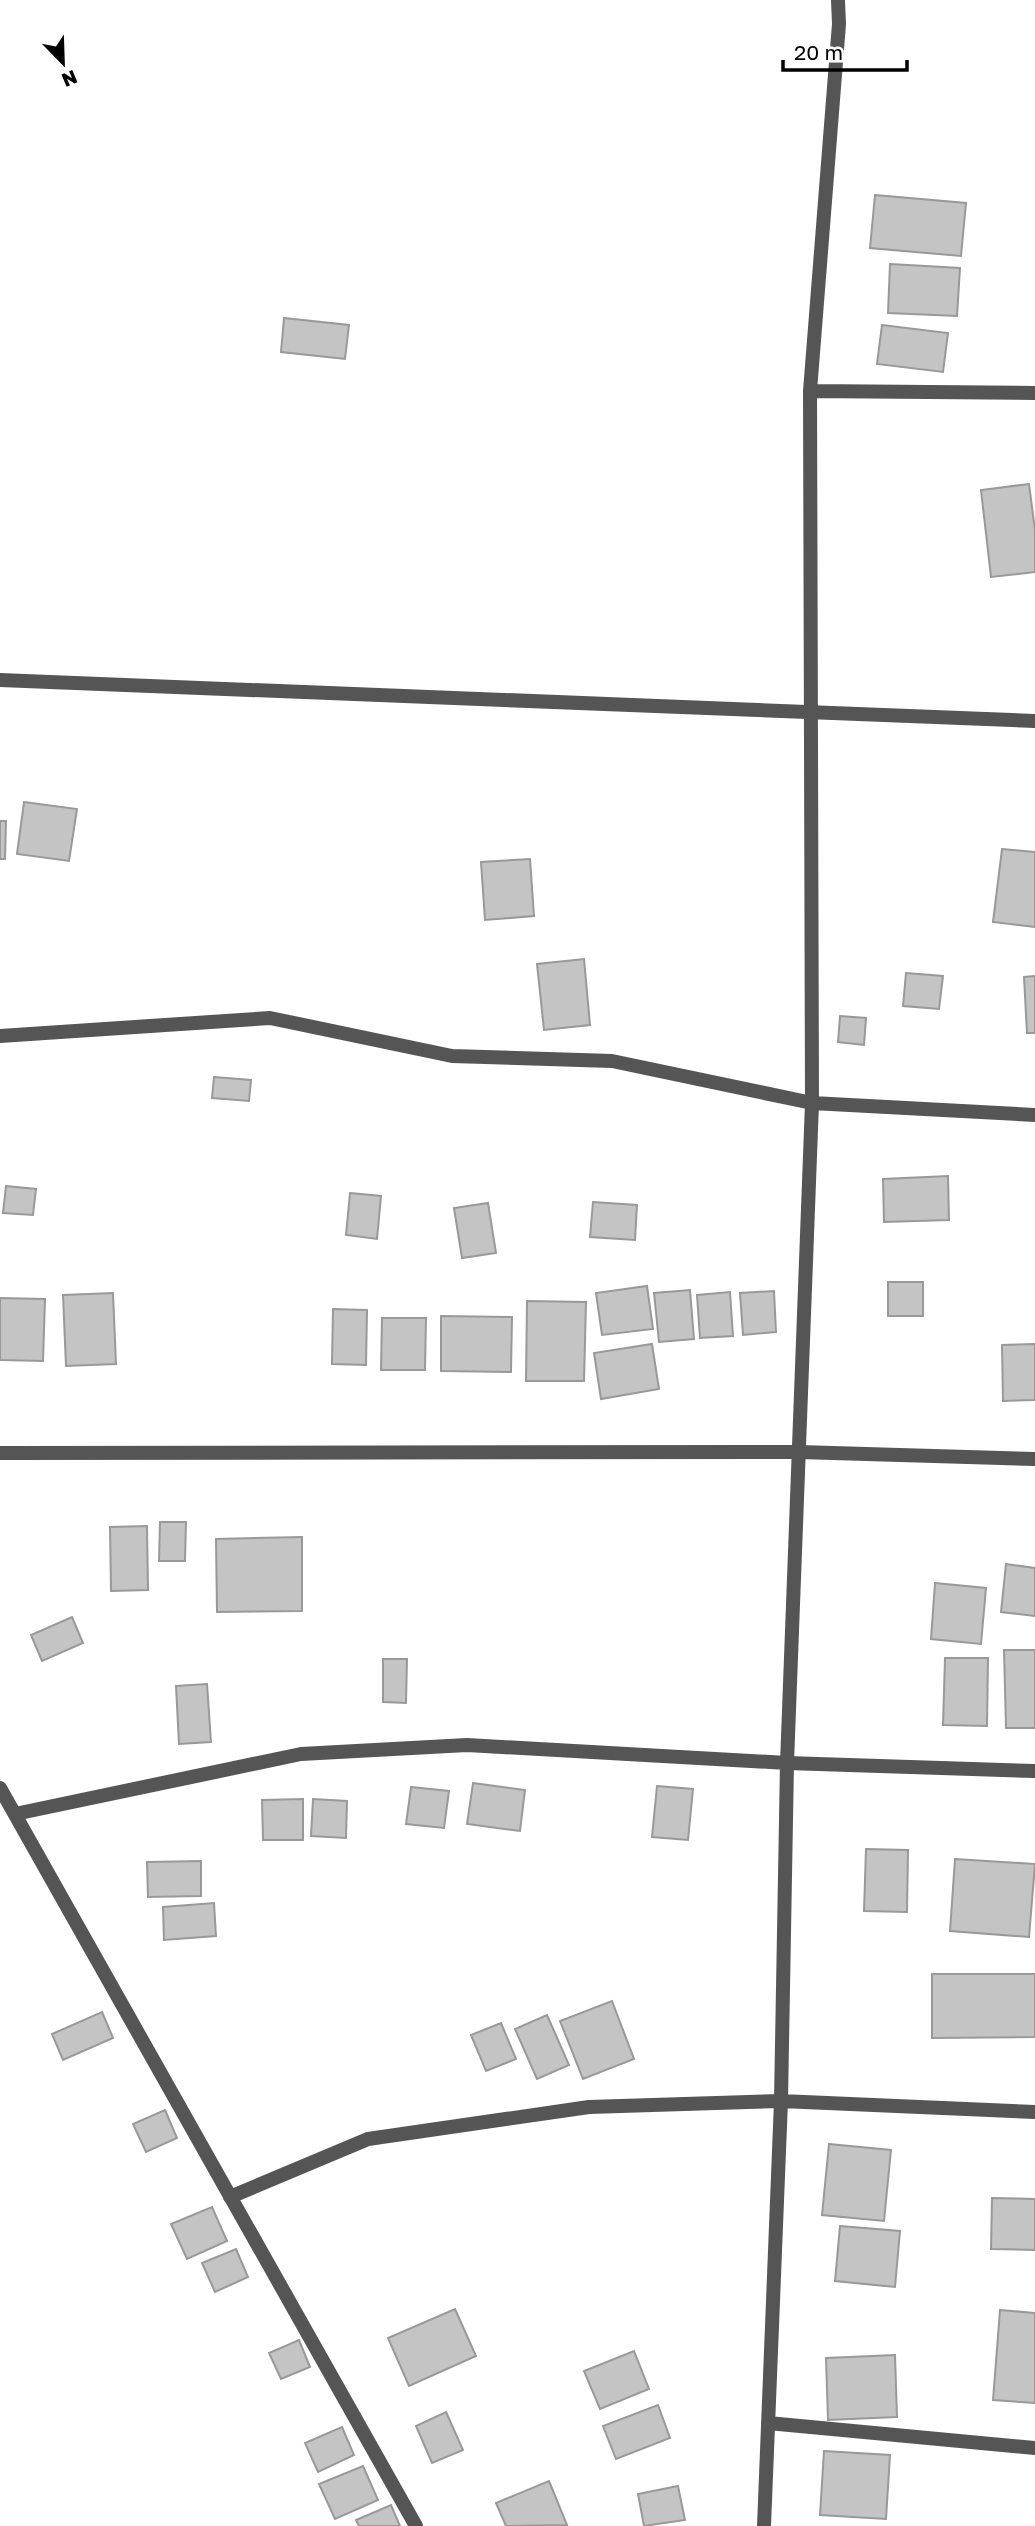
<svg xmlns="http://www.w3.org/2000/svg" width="1035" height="2526" viewBox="0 0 1035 2526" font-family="'Golos Text',sans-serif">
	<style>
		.building { fill: #c4c4c4; stroke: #999; stroke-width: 2 }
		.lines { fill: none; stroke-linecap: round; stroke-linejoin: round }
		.street { stroke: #555; stroke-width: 14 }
	</style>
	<rect width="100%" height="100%" fill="#fff"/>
	<path class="building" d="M875 195 966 203 961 256 870 248Z
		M890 264 960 268 957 316 888 313Z
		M284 318 349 325 345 359 281 352Z
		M882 325 948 333 943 372 877 364Z
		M1029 484 1035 530V572L991 577 981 490Z
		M24 802 77 809 69 861 17 854Z
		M0 821H6L5 859H0Z
		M1002 849 1035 852V927L993 922Z
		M530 859 534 916 485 920 481 862Z
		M584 959 590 1025 544 1030 537 964Z
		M906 973 943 976 939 1009 903 1006Z
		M1035 976V1033H1027L1024 977Z
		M840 1016 866 1018 864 1045 838 1042Z
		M214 1077 251 1080 249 1101 212 1098Z
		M948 1176 949 1220 884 1222 883 1179Z
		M6 1186 36 1189 33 1215 3 1213Z
		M350 1193 381 1196 377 1239 346 1235Z
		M593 1202 637 1205 635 1240 590 1237Z
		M488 1203 496 1253 462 1258 454 1208Z
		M888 1282H923V1316H888Z
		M647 1286 653 1329 602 1335 596 1293Z
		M690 1290 694 1339 659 1342 654 1293Z
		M774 1291 776 1332 743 1335 740 1293Z
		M730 1292 733 1336 700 1338 697 1295Z
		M113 1293 116 1364 66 1366 63 1295Z
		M0 1298 45 1299 43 1361 0 1360Z
		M527 1301 586 1302 584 1381H526Z
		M333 1309 367 1310 366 1365 332 1364Z
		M441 1316 512 1317 511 1372 441 1371Z
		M382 1318H426L425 1370H381Z
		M652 1344 659 1389 601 1399 594 1353Z
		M1035 1344V1400L1003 1401 1002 1345Z
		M160 1522H186L185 1561H159Z
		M147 1526 148 1590 111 1591 110 1527Z
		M302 1537V1611L217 1612 216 1539Z
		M1006 1564 1035 1568V1616L1001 1612Z
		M935 1583 986 1588 981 1644 931 1639Z
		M72 1617 83 1643 42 1661 31 1635Z
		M1004 1650H1035V1728H1006Z
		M945 1658H988L987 1726 943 1725Z
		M383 1659H407L406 1703 383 1702Z
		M207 1684 211 1742 179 1744 176 1686Z
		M473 1783 525 1790 520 1831 467 1824Z
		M657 1786 693 1789 688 1840 652 1837Z
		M411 1787 449 1791 444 1828 406 1824Z
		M303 1799V1840H263L262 1800Z
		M313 1799 347 1801 346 1838 311 1836Z
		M866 1849 908 1850 907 1912 864 1911Z
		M955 1859 1035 1864 1029 1937 950 1931Z
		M201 1861V1896L148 1897 147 1862Z
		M214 1903 216 1936 164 1940 163 1907Z
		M932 1974H1035V2037L932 2038Z
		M612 2001 634 2059 583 2079 560 2021Z
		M102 2012 113 2038 63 2060 52 2034Z
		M547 2015 569 2065 537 2079 515 2029Z
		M501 2023 516 2059 486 2071 471 2035Z
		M165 2110 177 2138 146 2152 133 2124Z
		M829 2144 891 2150 884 2221 822 2215Z
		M992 2198 1035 2199V2250L991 2249Z
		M212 2207 227 2241 187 2259 171 2224Z
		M840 2226 900 2231 895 2287 835 2281Z
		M236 2249 248 2277 215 2292 202 2263Z
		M455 2309 476 2356 409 2386 388 2338Z
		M1000 2310 1035 2313V2403L993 2400Z
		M299 2340 310 2367 281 2379 269 2353Z
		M634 2351 649 2389 600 2409 584 2371Z
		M895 2355 897 2417 828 2420 826 2358Z
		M658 2405 670 2438 616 2459 603 2426Z
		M446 2412 463 2450 432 2463 416 2426Z
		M342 2427 354 2455 318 2472 305 2443Z
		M824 2451 890 2455 886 2519 820 2515Z
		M363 2466 378 2500 335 2519 319 2484Z
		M549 2481 567 2525 506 2526 496 2503Z
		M678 2486 685 2520 644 2526 638 2494Z
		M391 2505 400 2526H359L356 2520Z"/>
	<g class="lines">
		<path class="street" d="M810 391 1035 393
			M0 680 1035 721
			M0 1036 270 1018 452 1056 612 1061 812 1103 1035 1115
			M0 1453 799 1452 1035 1459
			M0 1788 416 2526
			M15 1814 301 1754 467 1745 787 1763 1035 1771
			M230 2197 368 2139 589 2107 781 2101 1035 2112
			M768 2423 1035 2448
			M764 2526 781 2101 787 1763 812 1103 810 391 839 24 838 0"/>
	</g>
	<g transform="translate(63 63) rotate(157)" stroke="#ffffff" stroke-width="5" paint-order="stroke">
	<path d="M0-5L12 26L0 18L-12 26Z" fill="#000000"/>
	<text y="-10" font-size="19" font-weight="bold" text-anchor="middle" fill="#000000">N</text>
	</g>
	<path d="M783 60v10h124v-10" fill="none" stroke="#000000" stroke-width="3.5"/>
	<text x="794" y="60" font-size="21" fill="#000000" stroke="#ffffff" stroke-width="5" paint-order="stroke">20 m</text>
</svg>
